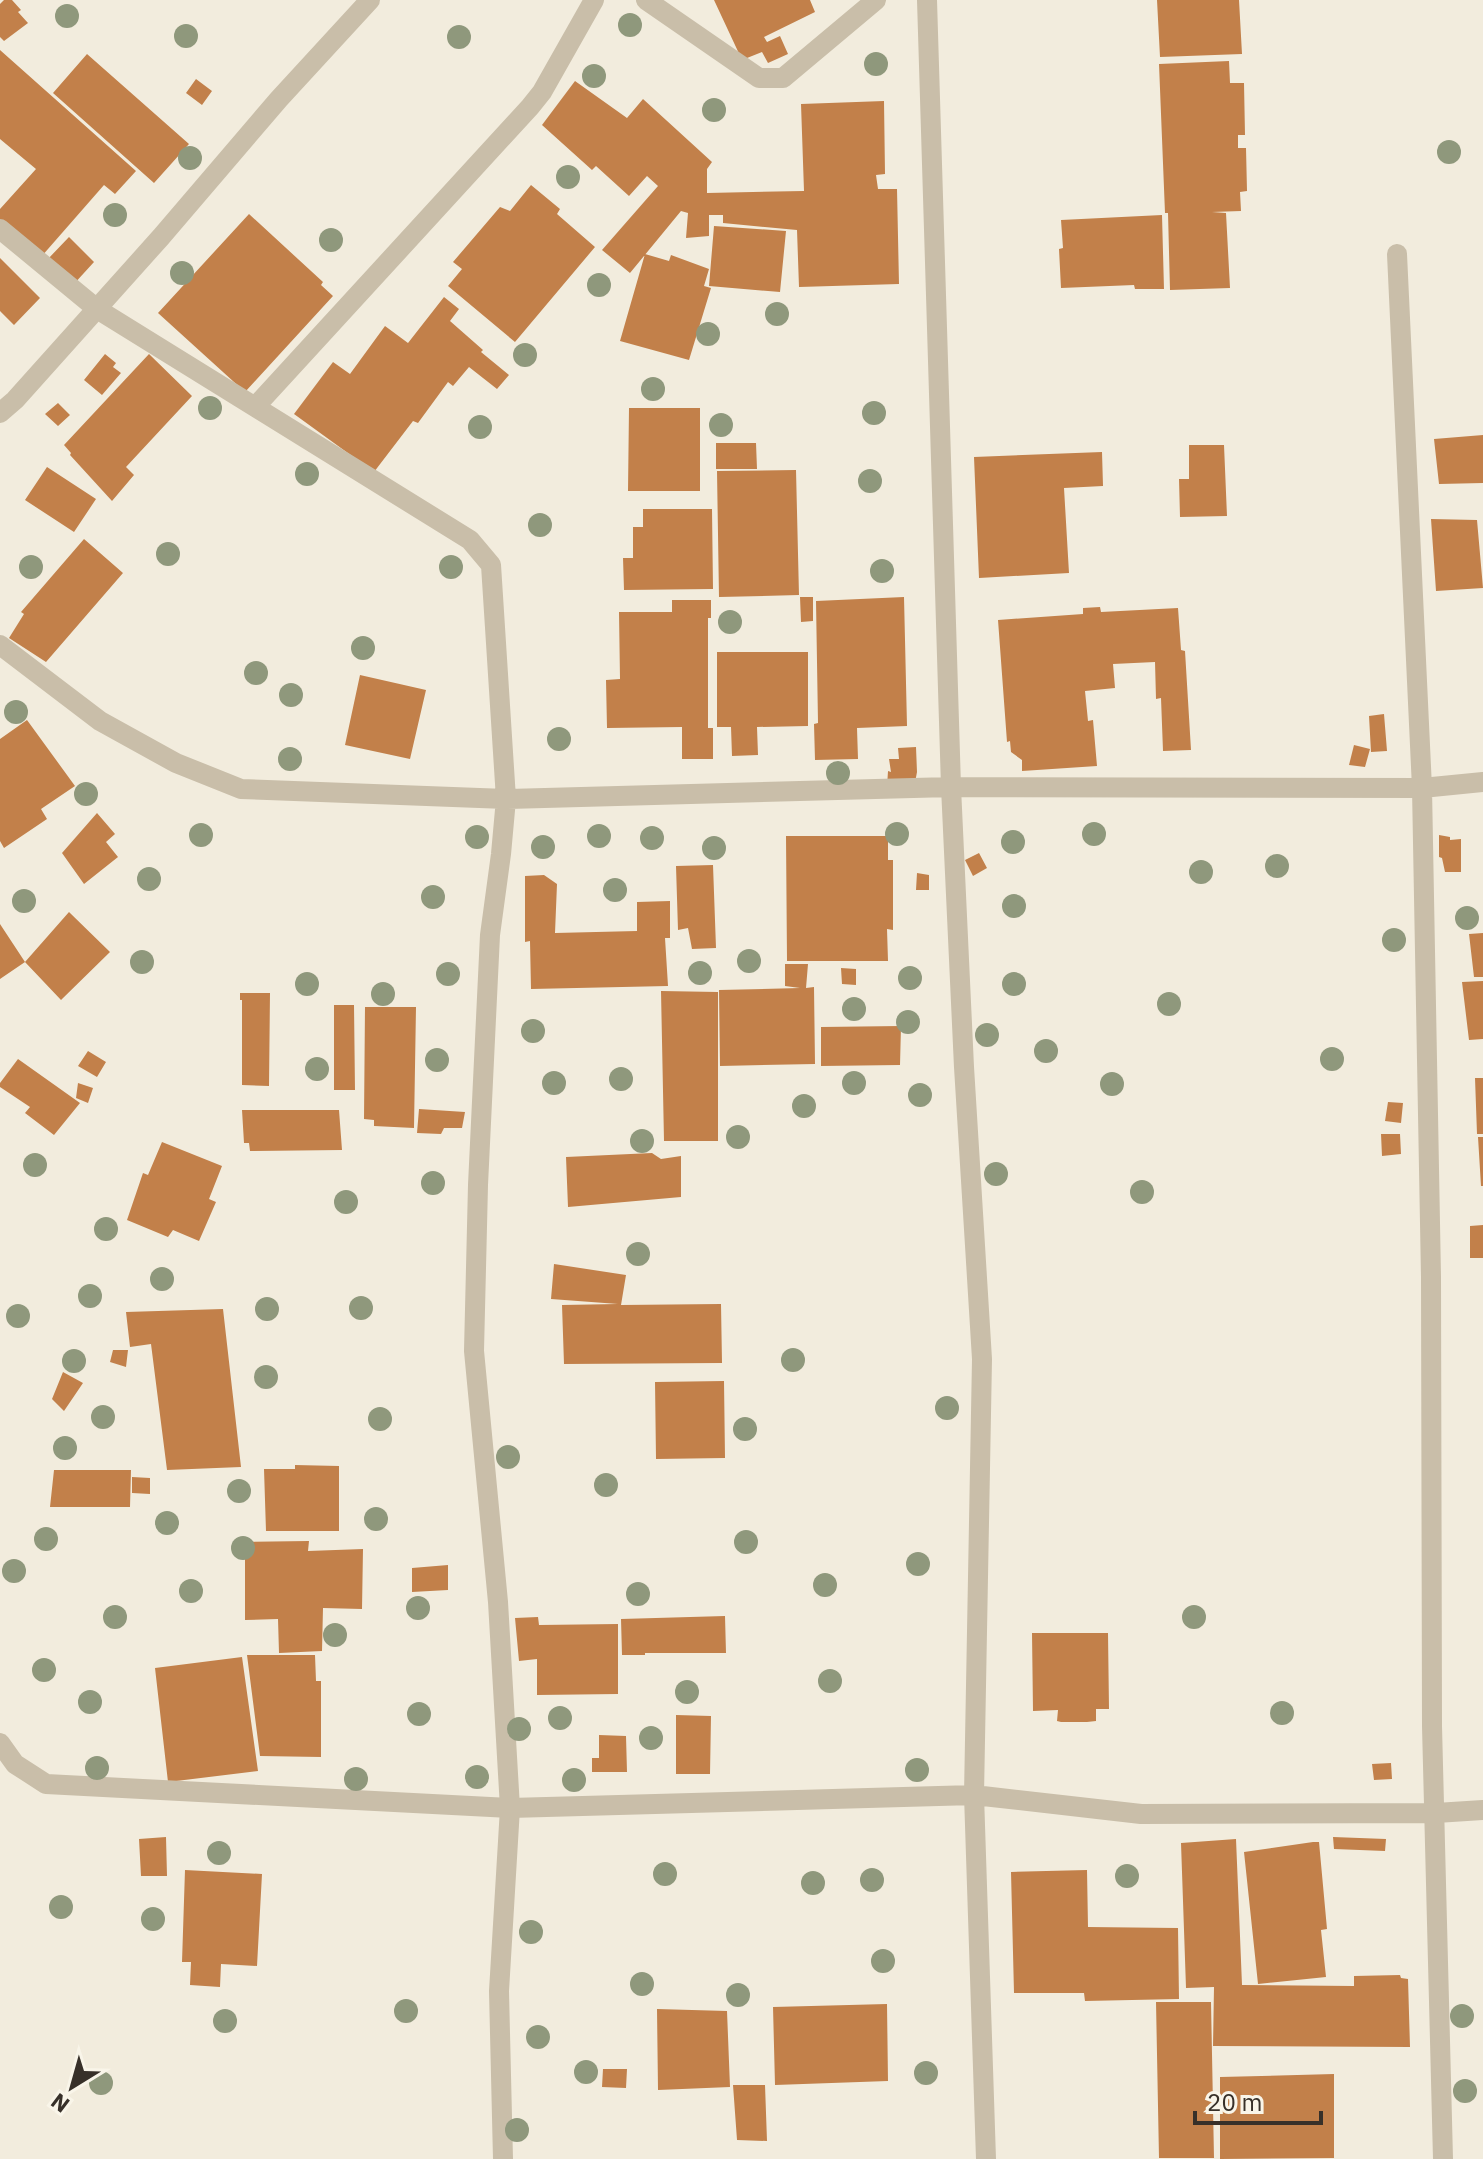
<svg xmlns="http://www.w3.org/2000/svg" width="1483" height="2159" viewBox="0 0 1483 2159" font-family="'IBM Plex Sans',sans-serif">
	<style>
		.building { fill: #c2804a }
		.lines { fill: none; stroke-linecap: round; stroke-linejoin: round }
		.minor { stroke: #c9bea9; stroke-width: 20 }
		.tree { fill: #8f987c }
	</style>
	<rect width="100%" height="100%" fill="#f2ecdd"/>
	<path class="building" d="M4 0H12L21 10 18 12 28 23 4 41 0 37V4Z
		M714 0H810L815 12 764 37 767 42 780 36 788 54 768 63 762 52 742 60Z
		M1157 0H1239L1242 54 1160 57Z
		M0 50 136 171 115 194 104 185 41 257 0 220V209L36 169 0 139Z
		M87 54 189 144 154 183 53 93Z
		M1229 61 1230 83H1244L1245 135H1238V148H1246L1247 191 1240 192 1241 211 1212 212 1226 213 1230 288 1170 290 1168 213H1165L1159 64Z
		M196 79 212 91 202 105 186 93Z
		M575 81 627 118 643 99 712 162 707 169V193L804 191 801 104 884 101 885 174 876 175 878 189H897L899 284 799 287 797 230 723 223V215H709V236L686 238 688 213 681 211 630 273 602 250 658 186 647 176 629 196 596 166 592 170 542 125Z
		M531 185 560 209 557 214 595 247 515 342 448 286 462 269 453 262 500 207 510 211Z
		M249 214 323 282 321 285 333 296 245 392 158 313Z
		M1162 215 1164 289H1135L1134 285 1061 288 1059 249 1063 248 1061 220Z
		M714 226 786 231 780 292 709 286Z
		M69 237 94 262 73 285 47 260Z
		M645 254 669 261 671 255 709 269 704 286 711 288 689 360 620 341Z
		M0 258 40 298 14 325 0 311Z
		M444 297 459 309 450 321 483 350 481 352 509 375 497 389 469 367 453 386 448 382 418 423 413 421 374 472 294 414 333 362 350 374 385 326 408 343Z
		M105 354 116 363 113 367 121 373 102 395 84 380Z
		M149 354 192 396 126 467 134 475 112 501 70 455 71 453 64 445Z
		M58 403 70 415 58 426 45 414Z
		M629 408H700V491H628Z
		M1483 435V483L1439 484 1434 439Z
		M716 443H756L757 469H716Z
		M1189 445H1224L1227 516 1180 517 1179 479H1189Z
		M1102 452 1103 486 1064 488 1069 573 979 578 974 457Z
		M47 467 96 499 74 532 25 500Z
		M796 470 799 595 719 597 717 471Z
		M643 509H712L713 589 624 590 623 558H633V527H643Z
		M1431 519 1477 520 1483 588 1436 591Z
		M84 539 123 573 46 662 9 638 24 614 21 612Z
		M800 597H813V621L801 622Z
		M904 597 907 726 857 728 858 759 815 760 814 724 818 723 816 601Z
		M672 600H711V618H708V728H713V759H682V727L607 728 606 680 620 679 619 612H672Z
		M1100 607 1101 612 1178 608 1181 650 1185 651 1191 750 1163 751 1161 698 1156 699 1155 662 1113 664 1115 688 1085 691 1088 721 1093 720 1097 766 1022 771V760L1011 752 1010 741 1007 742 998 620 1083 614V608Z
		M717 652H808V726L757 727 758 755 732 756 731 727H717Z
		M360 675 426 690 410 759 345 745Z
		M1384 714 1387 751 1371 752 1369 716Z
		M27 720 75 786 41 809 47 819 4 848 0 841V739Z
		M1354 745 1370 749 1365 767 1349 765Z
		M916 747 917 772 914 788 887 787 888 771 891 772 889 759H899L898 748Z
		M97 813 115 834 106 842 118 857 84 884 62 853Z
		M1439 835 1450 837V840L1461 839V872H1445L1442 858 1439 857Z
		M786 836H888V860H893V930L887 929 888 961H787Z
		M979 853 987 868 973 876 965 860Z
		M713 865 716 948 692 949 688 928 678 930 676 866Z
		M917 873 929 875V890H916Z
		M544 875 557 884 555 933 637 931V902L670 901V938H665L668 986 531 989 530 941 525 942V876Z
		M69 912 110 952 61 1000 25 962Z
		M0 924 25 962 0 979Z
		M1483 933V977H1474L1469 934Z
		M785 964H808L806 988 814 987 815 1064 720 1066 719 990 800 988 785 986Z
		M841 968 856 969V985L842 984Z
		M1483 981V1039L1469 1040 1462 982Z
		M661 991 718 992V1141H664Z
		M240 993H270L269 1086 242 1085V1000H240Z
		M334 1005H354L355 1090H334Z
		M365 1007H416L414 1128 374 1126V1120L364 1119Z
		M901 1026 900 1065 821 1066V1027Z
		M88 1051 106 1062 97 1077 78 1066Z
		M18 1059 80 1103 54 1135 25 1113 30 1107 0 1087V1083Z
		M1475 1078H1483V1134H1477Z
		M78 1083 93 1088 88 1103 76 1098Z
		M1388 1102 1403 1103 1401 1123 1385 1121Z
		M419 1109 465 1112 462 1128H444L441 1134 417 1133Z
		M242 1110H339L342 1150 250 1151 249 1143H244Z
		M1381 1134H1400L1401 1154 1382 1156Z
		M1478 1137H1483V1186H1481Z
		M162 1142 222 1166 209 1199 216 1202 199 1241 173 1230 168 1237 127 1220 143 1173 148 1175Z
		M652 1153 661 1159 681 1156V1197L568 1207 566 1157Z
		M1483 1225V1258H1470V1226Z
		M554 1264 626 1275 621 1305 721 1304 722 1363 564 1364 562 1305 618 1304 551 1299Z
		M223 1309 241 1467 167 1470 151 1344 130 1347 126 1312Z
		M113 1350H128L126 1367 110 1362Z
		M63 1372 83 1383 64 1411 52 1399Z
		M724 1381 725 1458 656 1459 655 1382Z
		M295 1465 339 1466V1531H266L264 1469H295Z
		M54 1470H131L130 1507H50Z
		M132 1477 150 1478V1494L132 1493Z
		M309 1541 308 1551 363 1549 362 1609 323 1608 322 1651 279 1653 278 1619 245 1620V1542Z
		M448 1565V1590L412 1592V1568Z
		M725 1616 726 1653H645V1655H622L621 1619Z
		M538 1617 539 1625 618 1624V1694L537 1695V1659L519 1661 515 1618Z
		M1032 1633H1108L1109 1709H1096V1721L1087 1722H1061L1057 1721 1058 1710 1033 1711Z
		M247 1655H315L316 1681H321V1757L260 1756Z
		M242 1657 258 1771 168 1782 155 1668Z
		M676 1715 711 1716 710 1774H676Z
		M599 1735 626 1736 627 1772H592V1758H599Z
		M1391 1763 1392 1779 1374 1780 1372 1764Z
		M166 1837 167 1876H141L139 1839Z
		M1333 1837 1386 1839 1385 1851 1334 1849Z
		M1236 1839 1242 1985 1354 1986V1976L1400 1975 1401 1978 1408 1979 1410 2047 1213 2046 1214 1987 1186 1988 1181 1843Z
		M1313 1842H1319L1327 1929 1321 1930 1326 1977 1258 1984 1244 1852Z
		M185 1870 262 1874 257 1966 221 1964 220 1987 190 1985 191 1962H182Z
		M1087 1870 1088 1927 1178 1928 1179 1999 1085 2001 1084 1993H1014L1011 1872Z
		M1156 2002H1211L1214 2158H1159Z
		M887 2004 888 2081 775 2085 773 2007Z
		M657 2009 727 2011 730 2087 658 2090Z
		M603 2069H627L626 2088 602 2087Z
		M1334 2074V2158L1220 2159V2077Z
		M733 2085H765L767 2141 737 2140Z"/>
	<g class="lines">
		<path class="minor" d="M646 0 759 78H783L876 0
			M927 0 951 787 964 1067 982 1359 974 1795 986 2159
			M0 229 97 309 470 540 491 565 506 799 951 787 1422 788 1483 782
			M1397 254 1422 788 1431 1277 1432 1726 1443 2159
			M255 407 530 107 542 92 594 0
			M0 413 15 400 161 237 279 99 370 0
			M0 645 100 721 176 763 241 789 506 799 501 854 490 935 478 1185 474 1351 498 1602 510 1808 499 1991 503 2159
			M0 1743 15 1764 46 1784 510 1808 974 1795 1141 1814 1436 1813 1483 1810"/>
	</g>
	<g class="tree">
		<circle cx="67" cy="16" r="12"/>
		<circle cx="630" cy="25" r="12"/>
		<circle cx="186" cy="36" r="12"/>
		<circle cx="459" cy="37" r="12"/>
		<circle cx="876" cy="64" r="12"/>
		<circle cx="594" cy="76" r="12"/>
		<circle cx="714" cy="110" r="12"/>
		<circle cx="1449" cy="152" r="12"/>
		<circle cx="190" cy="158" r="12"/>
		<circle cx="568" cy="177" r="12"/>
		<circle cx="115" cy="215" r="12"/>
		<circle cx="331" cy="240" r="12"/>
		<circle cx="182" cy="273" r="12"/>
		<circle cx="599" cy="285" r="12"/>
		<circle cx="777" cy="314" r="12"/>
		<circle cx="708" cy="334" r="12"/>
		<circle cx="525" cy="355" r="12"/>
		<circle cx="653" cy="389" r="12"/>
		<circle cx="210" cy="408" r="12"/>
		<circle cx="874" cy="413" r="12"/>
		<circle cx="721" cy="425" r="12"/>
		<circle cx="480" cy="427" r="12"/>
		<circle cx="307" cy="474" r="12"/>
		<circle cx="870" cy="481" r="12"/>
		<circle cx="540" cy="525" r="12"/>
		<circle cx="168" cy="554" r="12"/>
		<circle cx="31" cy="567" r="12"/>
		<circle cx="451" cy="567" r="12"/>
		<circle cx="882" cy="571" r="12"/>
		<circle cx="730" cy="622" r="12"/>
		<circle cx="363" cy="648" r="12"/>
		<circle cx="256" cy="673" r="12"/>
		<circle cx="291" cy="695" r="12"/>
		<circle cx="16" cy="712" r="12"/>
		<circle cx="559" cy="739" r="12"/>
		<circle cx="290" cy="759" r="12"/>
		<circle cx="838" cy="773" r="12"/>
		<circle cx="86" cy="794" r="12"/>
		<circle cx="897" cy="834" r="12"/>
		<circle cx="1094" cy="834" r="12"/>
		<circle cx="201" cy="835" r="12"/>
		<circle cx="599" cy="836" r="12"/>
		<circle cx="477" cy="837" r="12"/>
		<circle cx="652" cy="838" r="12"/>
		<circle cx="1013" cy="842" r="12"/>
		<circle cx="543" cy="847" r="12"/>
		<circle cx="714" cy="848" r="12"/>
		<circle cx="1277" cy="866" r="12"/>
		<circle cx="1201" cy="872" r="12"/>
		<circle cx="149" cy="879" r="12"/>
		<circle cx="615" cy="890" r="12"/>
		<circle cx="433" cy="897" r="12"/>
		<circle cx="24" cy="901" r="12"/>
		<circle cx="1014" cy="906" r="12"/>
		<circle cx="1467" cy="918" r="12"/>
		<circle cx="1394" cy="940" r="12"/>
		<circle cx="749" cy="961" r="12"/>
		<circle cx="142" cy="962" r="12"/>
		<circle cx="700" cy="973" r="12"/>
		<circle cx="448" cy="974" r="12"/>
		<circle cx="910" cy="978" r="12"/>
		<circle cx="307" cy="984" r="12"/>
		<circle cx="1014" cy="984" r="12"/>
		<circle cx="383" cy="994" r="12"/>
		<circle cx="1169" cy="1004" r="12"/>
		<circle cx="854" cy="1009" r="12"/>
		<circle cx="908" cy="1022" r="12"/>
		<circle cx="533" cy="1031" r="12"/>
		<circle cx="987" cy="1035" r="12"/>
		<circle cx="1046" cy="1051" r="12"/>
		<circle cx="1332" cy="1059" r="12"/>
		<circle cx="437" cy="1060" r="12"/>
		<circle cx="317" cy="1069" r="12"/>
		<circle cx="621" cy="1079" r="12"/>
		<circle cx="554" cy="1083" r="12"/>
		<circle cx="854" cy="1083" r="12"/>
		<circle cx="1112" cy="1084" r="12"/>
		<circle cx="920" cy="1095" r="12"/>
		<circle cx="804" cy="1106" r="12"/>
		<circle cx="738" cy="1137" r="12"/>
		<circle cx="642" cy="1141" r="12"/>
		<circle cx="35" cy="1165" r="12"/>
		<circle cx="996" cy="1174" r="12"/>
		<circle cx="433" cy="1183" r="12"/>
		<circle cx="1142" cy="1192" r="12"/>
		<circle cx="346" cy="1202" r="12"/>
		<circle cx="106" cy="1229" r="12"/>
		<circle cx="638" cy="1254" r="12"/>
		<circle cx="162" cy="1279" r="12"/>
		<circle cx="90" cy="1296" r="12"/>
		<circle cx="361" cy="1308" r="12"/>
		<circle cx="267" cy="1309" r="12"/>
		<circle cx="18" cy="1316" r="12"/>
		<circle cx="793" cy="1360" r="12"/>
		<circle cx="74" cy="1361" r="12"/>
		<circle cx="266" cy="1377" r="12"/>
		<circle cx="947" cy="1408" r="12"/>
		<circle cx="103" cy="1417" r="12"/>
		<circle cx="380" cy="1419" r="12"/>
		<circle cx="745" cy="1429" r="12"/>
		<circle cx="65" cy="1448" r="12"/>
		<circle cx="508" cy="1457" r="12"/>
		<circle cx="606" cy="1485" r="12"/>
		<circle cx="239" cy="1491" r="12"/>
		<circle cx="376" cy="1519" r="12"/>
		<circle cx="167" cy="1523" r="12"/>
		<circle cx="46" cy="1539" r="12"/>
		<circle cx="746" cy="1542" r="12"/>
		<circle cx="243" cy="1548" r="12"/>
		<circle cx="918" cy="1564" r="12"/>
		<circle cx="14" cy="1571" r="12"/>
		<circle cx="825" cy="1585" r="12"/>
		<circle cx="191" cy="1591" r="12"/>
		<circle cx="638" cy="1594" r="12"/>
		<circle cx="418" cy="1608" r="12"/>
		<circle cx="115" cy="1617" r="12"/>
		<circle cx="1194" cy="1617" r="12"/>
		<circle cx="335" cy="1635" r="12"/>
		<circle cx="44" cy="1670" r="12"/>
		<circle cx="830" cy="1681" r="12"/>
		<circle cx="687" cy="1692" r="12"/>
		<circle cx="90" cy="1702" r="12"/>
		<circle cx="1282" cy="1713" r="12"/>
		<circle cx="419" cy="1714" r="12"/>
		<circle cx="560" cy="1718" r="12"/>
		<circle cx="519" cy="1729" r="12"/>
		<circle cx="651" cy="1738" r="12"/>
		<circle cx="97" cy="1768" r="12"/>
		<circle cx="917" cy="1770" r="12"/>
		<circle cx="477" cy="1777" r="12"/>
		<circle cx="356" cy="1779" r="12"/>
		<circle cx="574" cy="1780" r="12"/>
		<circle cx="219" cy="1853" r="12"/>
		<circle cx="665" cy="1874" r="12"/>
		<circle cx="1127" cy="1876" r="12"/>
		<circle cx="872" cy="1880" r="12"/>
		<circle cx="813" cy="1883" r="12"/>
		<circle cx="61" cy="1907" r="12"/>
		<circle cx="153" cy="1919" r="12"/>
		<circle cx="531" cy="1932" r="12"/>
		<circle cx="883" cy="1961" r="12"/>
		<circle cx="642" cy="1984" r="12"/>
		<circle cx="738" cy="1995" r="12"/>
		<circle cx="406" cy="2011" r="12"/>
		<circle cx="1462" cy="2016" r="12"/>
		<circle cx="225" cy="2021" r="12"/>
		<circle cx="538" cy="2037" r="12"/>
		<circle cx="586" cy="2072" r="12"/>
		<circle cx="926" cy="2073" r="12"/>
		<circle cx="101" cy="2083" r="12"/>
		<circle cx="1465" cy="2091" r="12"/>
		<circle cx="517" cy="2130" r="12"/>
	</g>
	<g transform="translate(72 2087) rotate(217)" stroke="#f9f5e9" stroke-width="6" paint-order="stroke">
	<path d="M0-6L14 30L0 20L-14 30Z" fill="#373029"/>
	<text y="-12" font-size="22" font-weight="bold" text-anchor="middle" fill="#373029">N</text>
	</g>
	<path d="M1195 2111v12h126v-12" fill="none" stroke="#373029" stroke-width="4"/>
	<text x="1207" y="2111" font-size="24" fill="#373029" stroke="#f9f5e9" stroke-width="6" paint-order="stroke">20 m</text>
</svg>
